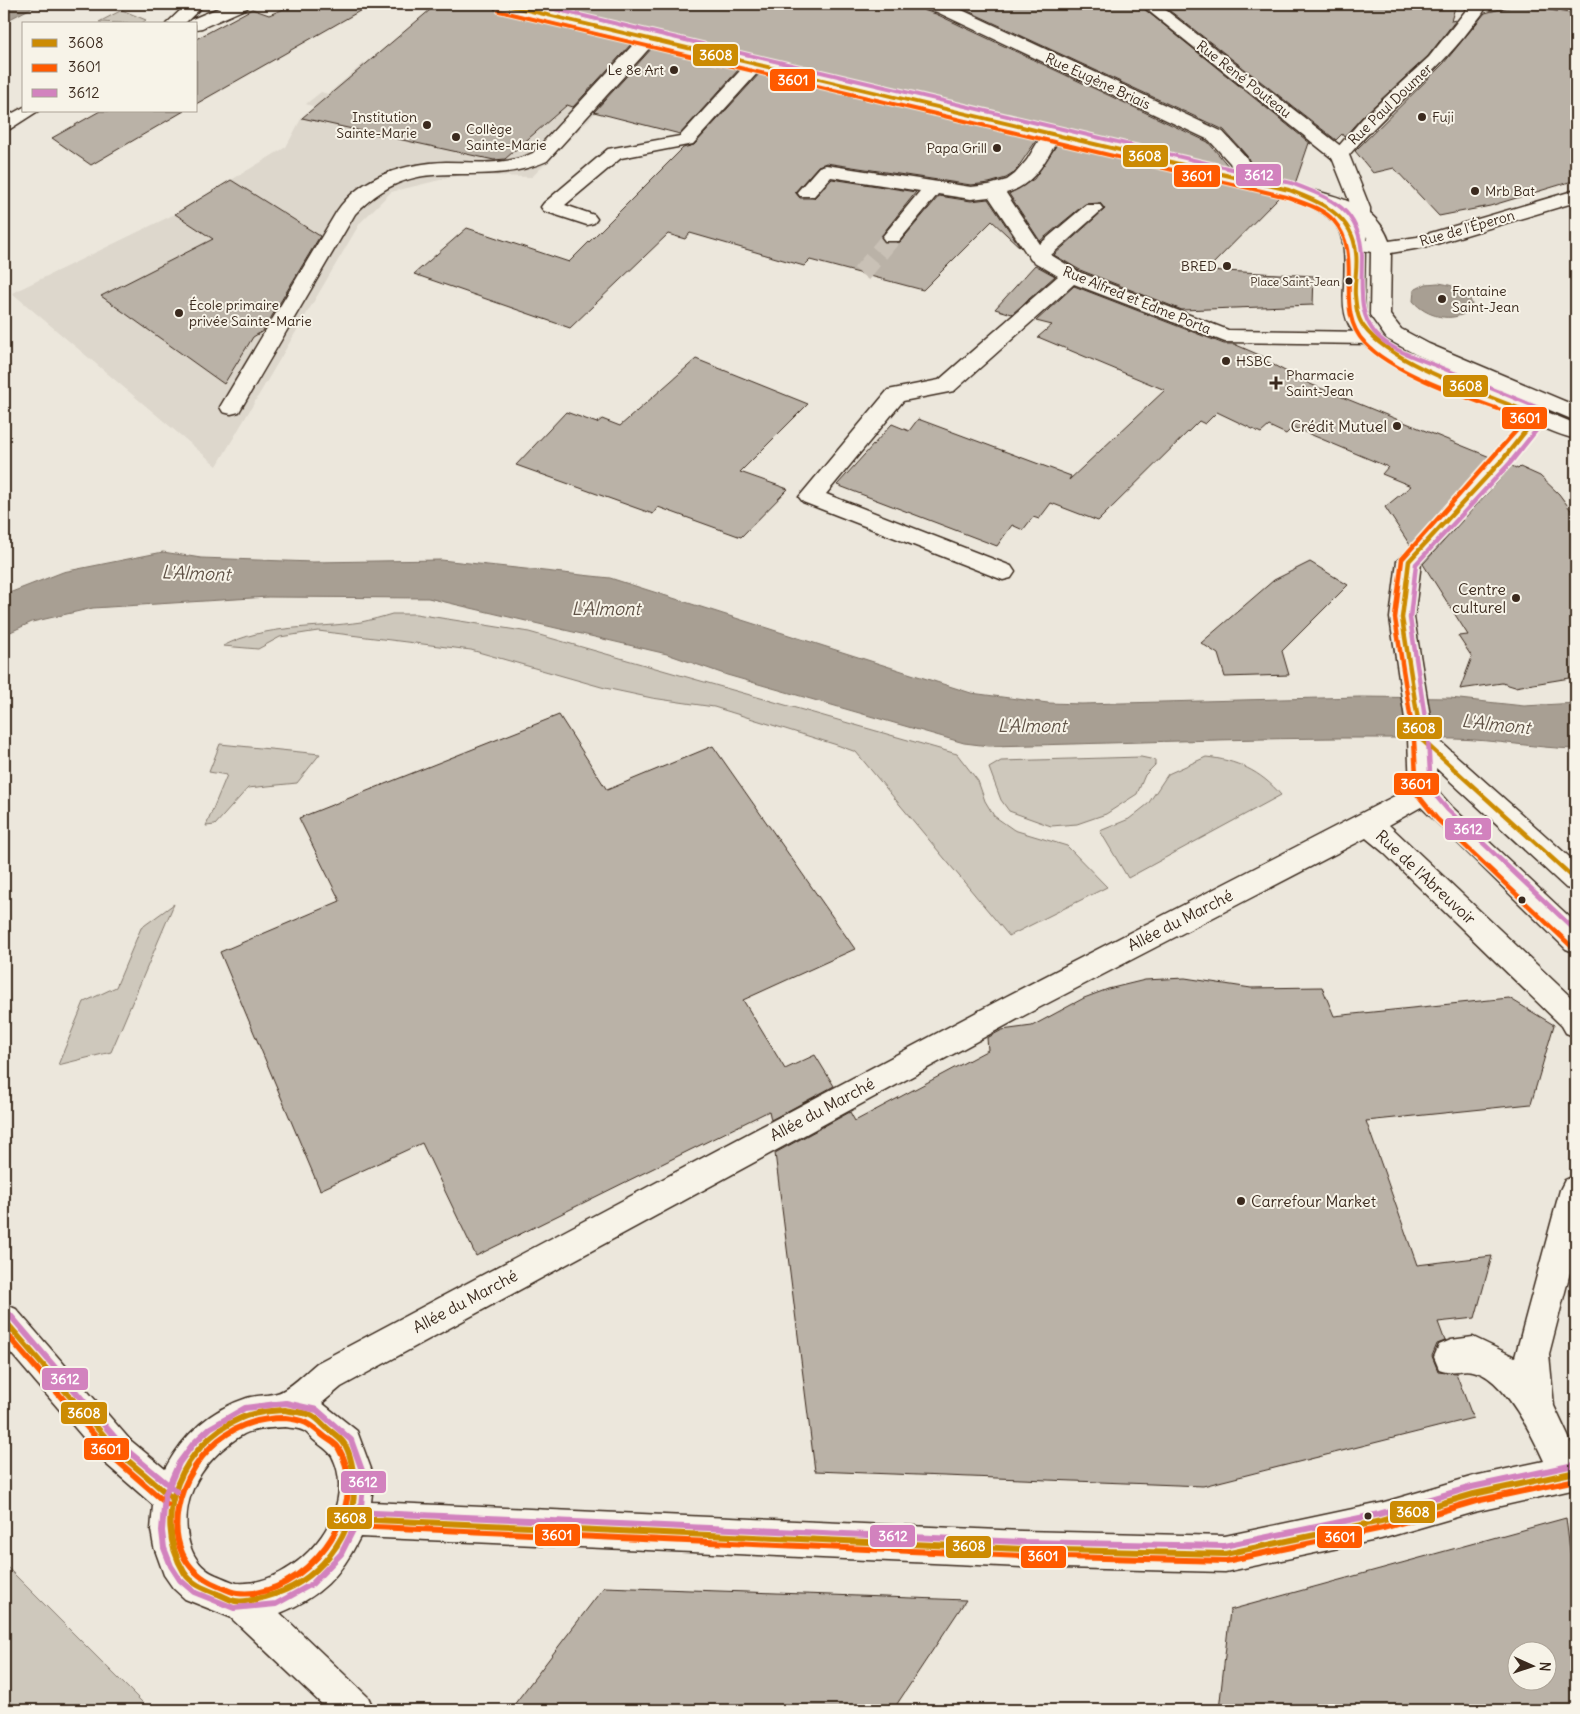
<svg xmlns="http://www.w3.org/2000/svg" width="1580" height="1714" viewBox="0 0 1580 1714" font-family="Delius,sans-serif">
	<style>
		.built { fill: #ddd7cc }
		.green { fill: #cec8bc; stroke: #84796d }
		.water { fill: #a89f93; stroke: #7c7064 }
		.building { fill: #bab2a7; stroke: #3b2a1e; fill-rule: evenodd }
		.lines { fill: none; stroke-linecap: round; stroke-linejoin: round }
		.minor-tunnel { stroke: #c9c1b6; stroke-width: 19; stroke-dasharray: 19 9; stroke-linecap: butt }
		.minor-casing { stroke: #3b2a1e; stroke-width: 3 }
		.major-casing { stroke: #3b2a1e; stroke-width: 3 }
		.minor { fill: #f7f3e8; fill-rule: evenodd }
		.major { fill: #f7f3e8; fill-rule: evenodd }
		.bus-1-far2-casing { stroke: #f7f3e8; stroke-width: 6 }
		.bus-1-far1-casing { stroke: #f7f3e8; stroke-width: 8 }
		.bus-1-casing { stroke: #f7f3e8; stroke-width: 10 }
		.bus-2-far2-casing { stroke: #f7f3e8; stroke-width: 6 }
		.bus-2-far1-casing { stroke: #f7f3e8; stroke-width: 8 }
		.bus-2-casing { stroke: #f7f3e8; stroke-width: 10 }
		.bus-3-far2-casing { stroke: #f7f3e8; stroke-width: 6 }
		.bus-3-far1-casing { stroke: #f7f3e8; stroke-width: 8 }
		.bus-3-casing { stroke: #f7f3e8; stroke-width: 10 }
		.bus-1-far2 { stroke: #cc8b03; stroke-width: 4 }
		.bus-1-far1 { stroke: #cc8b03; stroke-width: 4.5 }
		.bus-1 { stroke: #cc8b03; stroke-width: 6 }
		.bus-2-far2 { stroke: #ff5a00; stroke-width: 4 }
		.bus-2-far1 { stroke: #ff5a00; stroke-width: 4.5 }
		.bus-2 { stroke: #ff5a00; stroke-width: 6 }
		.bus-3-far2 { stroke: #d282be; stroke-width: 4 }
		.bus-3-far1 { stroke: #d282be; stroke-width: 4.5 }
		.bus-3 { stroke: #d282be; stroke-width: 6 }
		.poi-dot { fill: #3b2a1e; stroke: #f7f3e8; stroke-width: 2 }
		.labels { text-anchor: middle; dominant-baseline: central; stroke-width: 4; stroke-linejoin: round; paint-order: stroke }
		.far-bus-label { font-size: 12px; fill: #3b2a1e; stroke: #f7f3e8; text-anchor: end }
		.far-poi-label { font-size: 14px; fill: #3b2a1e; stroke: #f7f3e8; text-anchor: start }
		.far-street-label { font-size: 14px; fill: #3b2a1e; stroke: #f7f3e8 }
		.poi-label { font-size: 16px; fill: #3b2a1e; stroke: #f7f3e8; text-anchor: end }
		.street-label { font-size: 16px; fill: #3b2a1e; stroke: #f7f3e8 }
		.water-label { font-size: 18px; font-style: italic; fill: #615347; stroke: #f7f3e8 }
		.line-badge { stroke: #f7f3e8; stroke-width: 2 }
		.badge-label { font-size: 14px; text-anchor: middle; font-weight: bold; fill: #fff }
	</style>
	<rect width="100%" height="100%" fill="#ece7dc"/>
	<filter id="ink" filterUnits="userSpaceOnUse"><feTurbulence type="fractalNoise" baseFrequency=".02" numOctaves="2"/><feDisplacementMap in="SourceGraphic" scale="10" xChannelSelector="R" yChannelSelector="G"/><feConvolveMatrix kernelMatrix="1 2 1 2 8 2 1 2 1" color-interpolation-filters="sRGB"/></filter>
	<g filter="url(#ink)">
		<path class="built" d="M623 56 648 60 532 177 460 175 391 192 360 223 217 466 12 293 175 214 286 147 302 117 315 107 306 104 321 92 328 94 364 63 528 98 577 94Z"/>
		<path class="green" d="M122 10 146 20 141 24 99 22Z
			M392 614H416L529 632 957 754 978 781 985 801 994 816 1014 830 1067 846 1107 887 1009 936 856 752 837 745 714 707 652 698 605 688 471 650 318 631 280 637 258 649 223 646C266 624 315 629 361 622 371 620 382 617 392 614Z
			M220 744 320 754 297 783 248 788 215 825 206 826 227 775 209 772Z
			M1141 757 1155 760V765L1145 775 1137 794 1106 814 1077 824 1051 826 1009 811 1001 800 989 768 1001 761Z
			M1206 757C1236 760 1261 771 1281 795L1128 878 1100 831 1129 819 1148 804 1168 774Z
			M174 904 111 1052 58 1065 84 1002 116 987 141 928Z
			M4 1564 150 1710H4Z"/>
		<path class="water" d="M4 4H39L4 22Z
			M1438 283C1453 285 1467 289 1472 304L1469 311C1452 323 1426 317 1413 301L1414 290 1426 284Z
			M163 552 201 558 313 562 441 560 610 578 971 693 1048 703 1082 704 1360 697 1450 698 1524 706 1576 703V749C1536 748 1496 740 1455 739 1300 735 1144 743 989 746L964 743 727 675 667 654 428 598 268 597 93 608 32 622 4 635V595L63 572Z"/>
		<path class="building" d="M296 4H372L196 104V39L252 9 269 15Z
			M437 4H491L495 10 633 42 573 107 567 105 505 159 494 160 302 118Z
			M528 4H920L923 10 936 14 1208 142 1230 168Z
			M953 4H1138L1311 144 1309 143 1296 181 1293 184 1256 174 1247 156 1224 130Z
			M1161 4H1456L1451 21 1456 20 1428 56 1362 117 1344 137 1342 134 1336 140Z
			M1516 5 1576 14V180L1490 206 1439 216 1394 168 1373 173 1355 151 1443 64 1485 13Z
			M653 47 740 68 680 134 594 112Z
			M761 72 1038 138 1014 173 1006 178 989 183 971 185 826 163 818 166 795 192 800 198H814L832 179 916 192 881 236 885 243 900 242 939 196 971 201 988 199 1021 248 992 221 923 290 810 260 804 266 690 233 685 239 668 234 570 328 414 274 467 228 569 262 683 148 694 145Z
			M100 111H184L91 165 52 138Z
			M1058 143 1281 195 1207 270 1314 276 1313 305 1182 310 1080 270 1054 255 1105 209 1100 203 1085 204 1040 241 1009 194 1034 179Z
			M231 180 320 236 263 331 253 337 224 384 101 296 213 239 175 214Z
			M1035 265 1055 276 1012 314 995 309Z
			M1074 286 1224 344H1234L1264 357 1262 359 1310 384 1490 457 1410 545 1385 507 1411 486 1382 474 1388 467 1293 427 1286 434 1269 426 1261 433 1217 412 1205 424 1199 421 1098 521 1051 503 1039 519 1033 517 1023 530 1012 525 997 546 837 485 892 424 909 431 918 419 1071 476 1069 480 1165 390 1038 337 1052 325 1036 321Z
			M696 359 808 404 740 472 788 489 741 537 658 507 653 514 516 465 566 412 597 423 602 419 620 426Z
			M1512 466 1518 469 1520 467 1540 476 1559 494 1576 517V677L1515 687 1502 683 1460 689 1472 657 1458 636 1468 635 1423 564Z
			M1310 562 1348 585 1282 651 1289 675 1225 677 1218 654 1201 643 1274 580Z
			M559 715 607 790 713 746 855 949 743 1000 785 1069 815 1055 834 1086 771 1120 769 1111 476 1256 422 1143 320 1190 220 952 340 901 299 818Z
			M1185 978 1251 988 1322 987 1334 1016 1509 998 1554 1025 1531 1104 1366 1121 1417 1265 1492 1256 1475 1318 1438 1322 1445 1341 1437 1344 1432 1356 1438 1371 1456 1373 1473 1418 1203 1486 815 1471 775 1153 850 1112 855 1121 988 1050 987 1038 1002 1030 1032 1026 1084 998 1108 989 1145 980Z
			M1566 1518 1576 1599V1710H1219L1230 1610ZM1518 1652H1548V1682H1518Z
			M604 1587 776 1593 966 1600 893 1710H510Z"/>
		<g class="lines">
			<path class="minor-tunnel" d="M861 274 892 237"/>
			<g class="minor-casing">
				<path id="minor" d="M922 4H949L1223 132 1246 157 1257 181 1254 185H1240L1230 163 1209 140 937 12 924 8Z
					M1140 4H1158L1347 151 1349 155 1347 159H1333Z
					M648 34 654 35 657 39 654 43 547 161C474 193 419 146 355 214L239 412 231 414 223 412 220 407 337 211C361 176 406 163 446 162 476 162 505 166 533 153L642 35Z
					M755 60 761 61 764 65 761 69 693 144 621 158 565 205 594 215 597 219 594 223 587 225 544 211 541 207 544 203 608 149 680 136 749 61Z
					M1052 128 1059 130 1061 134C1047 158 1035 185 1006 193L1040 244 1086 205H1100L1103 209 1051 255 1079 272 1228 330 1369 332 1376 333 1380 338 1376 343 1369 344 1225 342 1074 284 954 391 903 401 826 494 1011 566 1015 572 1011 578 1003 580 803 502 799 497 888 390 939 380 1058 276 1031 260 989 197 971 199 938 194 899 241H885L882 237 920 191 831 177 814 196H800L797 192 819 167 826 165 971 187 989 185 1007 180 1015 174 1027 160 1045 130Z
					M1295 186C1330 195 1375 201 1389 241L1417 237 1576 190V202L1426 247 1391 253 1390 315 1401 329 1429 344 1576 406V421L1415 354 1387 339 1370 315 1371 252 1357 249 1354 245 1357 241 1368 240 1367 237 1354 219 1333 208 1288 196 1285 192 1288 188Z
					M1538 409 1546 411 1549 416 1546 421 1512 463 1421 563 1414 618 1433 735 1576 863V891L1566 888 1436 768 1437 790 1452 807 1576 923V953L1566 949 1421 807 1389 825 1576 1002V1037L1566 1033 1562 1026 1383 852 1366 838 1025 1015 341 1387 322 1403 357 1431 374 1477 371 1502 1022 1531 1225 1536 1381 1503 1474 1476 1544 1461C1532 1435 1504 1377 1473 1371 1460 1368 1456 1375 1439 1369L1434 1357 1439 1345 1451 1340 1473 1337 1515 1357 1560 1190 1565 1180 1576 1175V1249L1549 1354 1554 1406 1576 1453V1489L1474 1512 1381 1539 1225 1572 1022 1567 360 1537C341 1576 320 1597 280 1613L368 1697 374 1710H328L230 1617 185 1599 173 1588 164 1575 154 1547 151 1530 153 1505 106 1464 4 1345V1304L16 1309 130 1440 165 1469C183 1435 210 1410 247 1398 257 1395 268 1396 277 1393 288 1391 308 1370 317 1363L1005 997 1410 788 1408 739 1390 618 1397 561 1496 453 1530 411ZM285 1427C291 1428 299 1428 304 1431 308 1433 311 1438 315 1441 320 1445 328 1450 332 1456 361 1512 295 1587 237 1583 231 1582 222 1577 216 1575 184 1562 181 1517 193 1489 202 1466 223 1446 244 1434 256 1428 272 1428 285 1427Z"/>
			</g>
			<g class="major-casing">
				<path id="major" d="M187 4H205L184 24H166Z
					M228 4H249L247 8 202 28 196 29V24H188L190 20Z
					M493 4H521L1289 184 1329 200 1351 217 1349 200 1331 155 1363 118 1429 57 1471 4H1487C1484 14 1476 21 1470 29 1434 76 1387 110 1349 155L1370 208V219L1365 245 1364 293 1365 310 1369 324 1377 334 1400 349 1441 368 1576 424V439C1553 434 1531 421 1509 413 1464 395 1410 377 1370 349 1362 344 1355 335 1350 327 1343 315 1343 299 1344 286 1347 223 1340 218 1283 194L501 9 495 8Z
					M24 107V111H38L10 129 4 130V118Z"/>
			</g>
			<use href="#minor" class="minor"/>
			<use href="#major" class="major"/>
			<g class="bus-1-far2-casing">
				<path id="bus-1-far2" d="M501 4 1289 190C1320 202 1353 215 1356 253 1358 267 1354 281 1355 295 1356 306 1357 318 1364 327 1391 365 1493 397 1538 416L1531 424"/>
			</g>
			<g class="bus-1-far1-casing">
				<path id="bus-1-far1" d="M1532 423 1504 458 1409 561 1402 618 1421 739 1576 880"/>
			</g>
			<g class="bus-1-casing">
				<path id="bus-1" d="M4 1320 118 1452 172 1498
					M285 1410C293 1412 303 1412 311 1415 318 1418 323 1425 328 1429 333 1433 339 1437 343 1442 351 1452 353 1469 354 1481 357 1536 317 1584 265 1597 256 1599 245 1603 235 1601 229 1600 224 1596 218 1594 205 1589 191 1584 184 1572 150 1515 183 1443 241 1418 254 1412 270 1411 285 1410Z
					M352 1519 1022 1549 1225 1554 1381 1521 1474 1494 1576 1472"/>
			</g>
			<g class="bus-2-far2-casing">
				<path id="bus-2-far2" d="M499 11 1287 197C1303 203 1323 208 1334 221 1365 256 1332 309 1365 343 1395 376 1483 403 1526 419L1522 424"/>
			</g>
			<g class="bus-2-far1-casing">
				<path id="bus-2-far1" d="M1523 423 1402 559 1395 618 1414 740 1417 794 1437 819 1571 946"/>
			</g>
			<g class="bus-2-casing">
				<path id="bus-2" d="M4 1331 113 1457 167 1504
					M285 1418C306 1420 309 1424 325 1437 330 1441 336 1443 339 1449 374 1509 303 1601 237 1593 230 1592 223 1588 216 1585 149 1556 177 1466 227 1434 245 1422 264 1418 285 1418Z
					M352 1526 1022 1556 1226 1561 1383 1528 1476 1501 1576 1480"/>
			</g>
			<g class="bus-3-far2-casing">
				<path id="bus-3-far2" d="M533 4 1291 183C1330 198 1360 208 1362 256 1362 268 1361 281 1362 294 1362 308 1366 322 1375 333 1390 351 1421 359 1442 368 1475 382 1508 395 1541 409L1545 414 1541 424"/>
			</g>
			<g class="bus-3-far1-casing">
				<path id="bus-3-far1" d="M1542 423 1510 463 1416 564 1410 618 1428 738 1431 790 1447 809 1576 931"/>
			</g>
			<g class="bus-3-casing">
				<path id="bus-3" d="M10 1315 123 1447 177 1492
					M285 1403 245 1408 210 1428 193 1444 179 1463 165 1495 162 1531 164 1548 171 1566 180 1580 194 1592 234 1608 276 1604 312 1584 341 1554 360 1516 364 1476 351 1440 317 1410 286 1403
					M352 1512 1022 1542 1224 1546 1379 1514 1472 1487 1574 1465"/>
			</g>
			<use href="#bus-1-far2" class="bus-1-far2"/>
			<use href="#bus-1-far1" class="bus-1-far1"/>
			<use href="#bus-1" class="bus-1"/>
			<use href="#bus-2-far2" class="bus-2-far2"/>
			<use href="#bus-2-far1" class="bus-2-far1"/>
			<use href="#bus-2" class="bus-2"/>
			<use href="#bus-3-far2" class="bus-3-far2"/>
			<use href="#bus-3-far1" class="bus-3-far1"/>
			<use href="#bus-3" class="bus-3"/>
		</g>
	</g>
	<g class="poi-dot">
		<circle cx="674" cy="70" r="5"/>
		<circle cx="1422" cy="117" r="5"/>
		<circle cx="427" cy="125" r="5"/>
		<circle cx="456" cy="137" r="5"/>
		<circle cx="997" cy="148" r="5"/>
		<circle cx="1475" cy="191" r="5"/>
		<circle cx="1227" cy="266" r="5"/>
		<circle cx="1349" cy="281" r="4.5"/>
		<circle cx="1442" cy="299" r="5"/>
		<circle cx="179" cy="313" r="5"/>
		<circle cx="1226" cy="361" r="5"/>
		<path d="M1273.5 375.5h5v5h5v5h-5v5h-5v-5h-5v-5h5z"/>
		<circle cx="1397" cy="426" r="5"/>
		<circle cx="1516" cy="598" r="5"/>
		<circle cx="1522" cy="900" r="4.5"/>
		<circle cx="1241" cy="1201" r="5"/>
		<circle cx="1368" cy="1516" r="4.5"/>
	</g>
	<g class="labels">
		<g class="far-bus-label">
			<text x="1340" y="281">Place Saint-Jean</text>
		</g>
		<g class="far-poi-label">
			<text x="664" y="70" text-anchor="end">Le 8e Art</text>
			<text x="417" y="117" text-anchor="end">Institution<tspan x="417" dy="16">Sainte-Marie</tspan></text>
			<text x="1432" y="117">Fuji</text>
			<text x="466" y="129">Collège<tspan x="466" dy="16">Sainte-Marie</tspan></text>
			<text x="987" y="148" text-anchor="end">Papa Grill</text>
			<text x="1485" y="191">Mrb Bat</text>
			<text x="1217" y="266" text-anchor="end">BRED</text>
			<text x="1452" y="291">Fontaine<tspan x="1452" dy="16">Saint-Jean</tspan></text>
			<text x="189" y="305">École primaire<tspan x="189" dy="16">privée Sainte-Marie</tspan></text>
			<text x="1236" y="361">HSBC</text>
			<text x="1286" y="375">Pharmacie<tspan x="1286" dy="16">Saint-Jean</tspan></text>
		</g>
		<g class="far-street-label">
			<text transform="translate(1244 79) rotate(38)">Rue René Pouteau</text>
			<text transform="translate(1098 81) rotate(25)">Rue Eugène Briais</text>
			<text transform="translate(1390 104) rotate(-44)">Rue Paul Doumer</text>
			<text transform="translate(1467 228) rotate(-16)">Rue de l'Éperon</text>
			<text transform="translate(1137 300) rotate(22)">Rue Alfred et Edme Porta</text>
		</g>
		<g class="poi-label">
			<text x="1387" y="426">Crédit Mutuel</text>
			<text x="1506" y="589">Centre<tspan x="1506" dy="18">culturel</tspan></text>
			<text x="1251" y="1201" text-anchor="start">Carrefour Market</text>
		</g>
		<g class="street-label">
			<text transform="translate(1426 877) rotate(43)">Rue de l'Abreuvoir</text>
			<text transform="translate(1180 920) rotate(-27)">Allée du Marché</text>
			<text transform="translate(822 1109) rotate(-28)">Allée du Marché</text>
			<text transform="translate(465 1301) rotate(-28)">Allée du Marché</text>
		</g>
		<g class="water-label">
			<text transform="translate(196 573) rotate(2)">L'Almont</text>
			<text x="606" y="608">L'Almont</text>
			<text transform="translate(1496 724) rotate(6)">L'Almont</text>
			<text x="1032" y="725">L'Almont</text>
		</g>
	</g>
	<g class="line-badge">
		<rect x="692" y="43" width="47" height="24" rx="5" fill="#cc8b03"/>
		<rect x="769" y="68" width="47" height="24" rx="5" fill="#ff5a00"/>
		<rect x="1122" y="144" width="47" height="24" rx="5" fill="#cc8b03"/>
		<rect x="1235" y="163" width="47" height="24" rx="5" fill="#d282be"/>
		<rect x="1173" y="164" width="48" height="24" rx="5" fill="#ff5a00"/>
		<rect x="1442" y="374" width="47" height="24" rx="5" fill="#cc8b03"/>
		<rect x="1501" y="406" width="47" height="24" rx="5" fill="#ff5a00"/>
		<rect x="1396" y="716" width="47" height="24" rx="5" fill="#cc8b03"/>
		<rect x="1393" y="772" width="47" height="24" rx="5" fill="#ff5a00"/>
		<rect x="1444" y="817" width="48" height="24" rx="5" fill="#d282be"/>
		<rect x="41" y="1367" width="48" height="24" rx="5" fill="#d282be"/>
		<rect x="60" y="1401" width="48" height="24" rx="5" fill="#cc8b03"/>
		<rect x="83" y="1437" width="47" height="24" rx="5" fill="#ff5a00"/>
		<rect x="340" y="1470" width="47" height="24" rx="5" fill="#d282be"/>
		<rect x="1389" y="1500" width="47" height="24" rx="5" fill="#cc8b03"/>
		<rect x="326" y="1506" width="47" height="24" rx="5" fill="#cc8b03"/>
		<rect x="534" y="1523" width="47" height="24" rx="5" fill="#ff5a00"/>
		<rect x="869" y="1524" width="47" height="24" rx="5" fill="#d282be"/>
		<rect x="1316" y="1525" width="47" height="24" rx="5" fill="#ff5a00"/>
		<rect x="945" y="1535" width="47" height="24" rx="5" fill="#cc8b03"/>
		<rect x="1020" y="1545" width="47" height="24" rx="5" fill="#ff5a00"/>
	</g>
	<g class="badge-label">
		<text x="716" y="60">3608</text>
		<text x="793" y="85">3601</text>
		<text x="1145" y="161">3608</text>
		<text x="1259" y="180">3612</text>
		<text x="1197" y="181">3601</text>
		<text x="1466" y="391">3608</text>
		<text x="1525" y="423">3601</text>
		<text x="1419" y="733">3608</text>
		<text x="1416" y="789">3601</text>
		<text x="1468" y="834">3612</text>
		<text x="65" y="1384">3612</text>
		<text x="84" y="1418">3608</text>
		<text x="106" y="1454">3601</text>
		<text x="363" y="1487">3612</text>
		<text x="1413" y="1517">3608</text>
		<text x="350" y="1523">3608</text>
		<text x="557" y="1540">3601</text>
		<text x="893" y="1541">3612</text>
		<text x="1340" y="1542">3601</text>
		<text x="969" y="1551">3608</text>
		<text x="1043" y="1561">3601</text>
	</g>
	<rect width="1580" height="1714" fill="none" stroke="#f7f3e8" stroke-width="20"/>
	<rect x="10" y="10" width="1560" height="1694" fill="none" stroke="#3b2a1e" stroke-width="2" filter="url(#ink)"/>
	<rect x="22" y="22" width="175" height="90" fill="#f7f3e8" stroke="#aca397"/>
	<rect x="32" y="39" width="25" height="8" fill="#cc8b03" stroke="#aca397"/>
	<text x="68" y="48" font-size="15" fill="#3b2a1e">3608</text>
	<rect x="32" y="64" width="25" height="8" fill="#ff5a00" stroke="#aca397"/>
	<text x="68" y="72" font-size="15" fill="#3b2a1e">3601</text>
	<rect x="32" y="89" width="25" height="8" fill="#d282be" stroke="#aca397"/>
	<text x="68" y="98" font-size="15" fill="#3b2a1e">3612</text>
	<g transform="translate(1532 1666) rotate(93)"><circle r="24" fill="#f7f3e8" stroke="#aca397"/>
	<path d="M0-4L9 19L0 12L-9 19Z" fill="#3b2a1e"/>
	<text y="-8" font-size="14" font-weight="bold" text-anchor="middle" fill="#3b2a1e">N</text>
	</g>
</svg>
